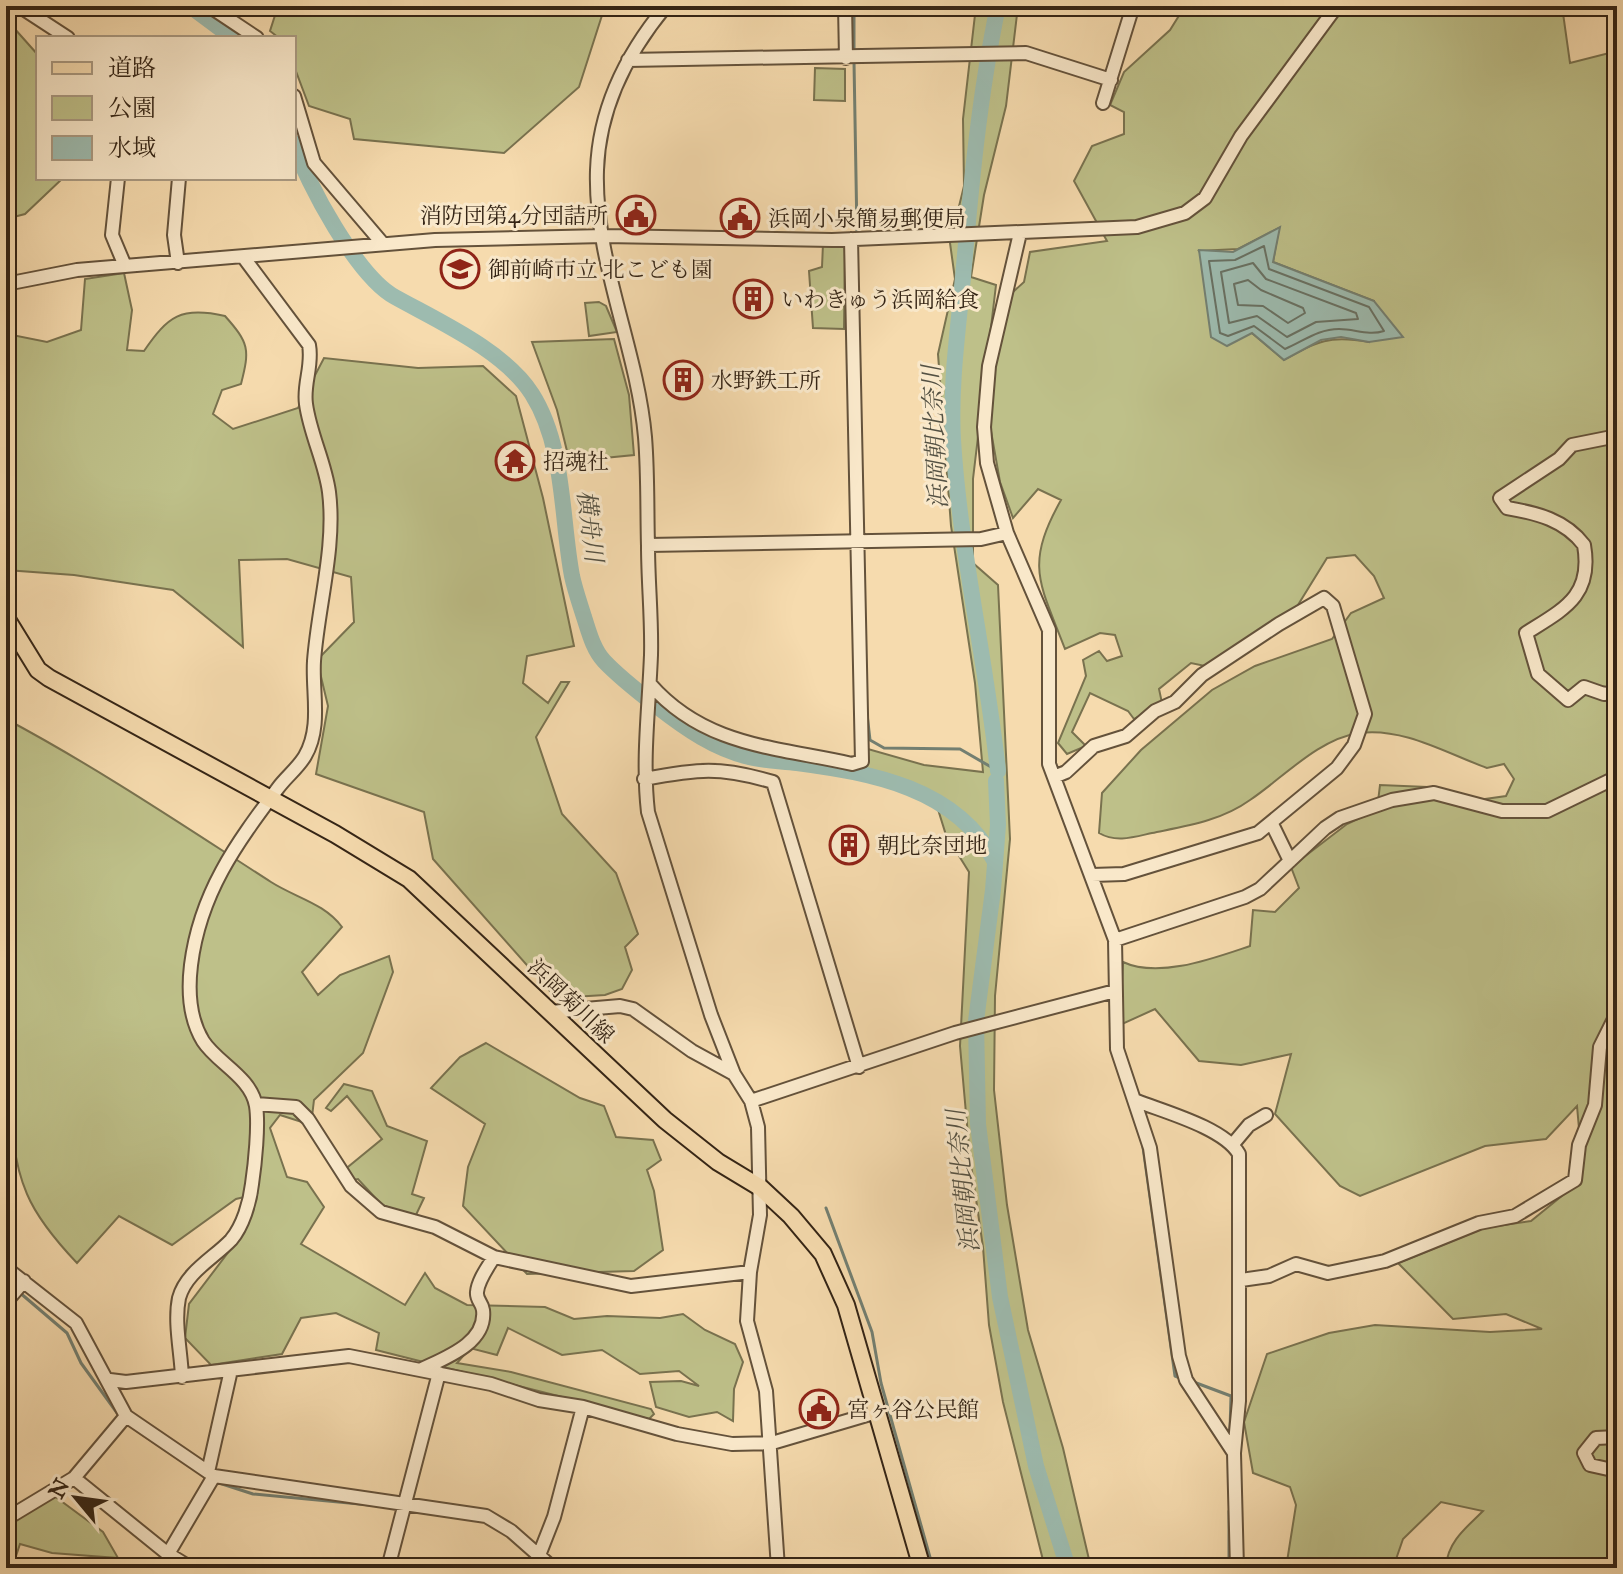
<svg xmlns="http://www.w3.org/2000/svg" width="1623" height="1574" viewBox="0 0 1623 1574" font-family="'IM FELL Great Primer','Noto Serif JP',serif">
	<style>
		.green { fill: #bec089; stroke: #79724f; stroke-width: 2; fill-rule: evenodd }
		.water { fill: #9dbbaf; stroke: #737f71; stroke-width: 2 }
		.lines { fill: none; stroke-linecap: round; stroke-linejoin: round }
		.shore { stroke: #687062; stroke-width: 2 }
		.stream { stroke: #737f71; stroke-width: 3 }
		.river { stroke: #9dbbaf; stroke-width: 16 }
		.minor-casing { stroke: #64523b; stroke-width: 16 }
		.major-casing { stroke: #342415; stroke-width: 20 }
		.minor { stroke: #f9e8ca; stroke-width: 12 }
		.major { stroke: #f6dbae; stroke-width: 16 }
		.labels { text-anchor: middle; dominant-baseline: central; stroke-width: 6; stroke-linejoin: round; paint-order: stroke }
		.poi-label { font-size: 22px; fill: #342415; stroke: #f9e8ca; text-anchor: start }
		.street-label { font-size: 22px; fill: #342415; stroke: #f9e8ca }
		.water-label { font-size: 24px; font-style: italic; fill: #545143; stroke: #f9e8ca }
	</style>
	<rect width="100%" height="100%" fill="#f6dbae"/>
	<filter id="stains"><feTurbulence type="fractalNoise" baseFrequency=".0025" numOctaves="4"/><feColorMatrix values="0 0 0 0 .2 0 0 0 0 .09 0 0 0 0 .02 0 0 0 .5 -.17"/></filter>
	<radialGradient id="worn" r=".72"><stop offset=".6" stop-color="#630" stop-opacity="0"/><stop offset="1" stop-color="#630" stop-opacity=".3"/></radialGradient>
	<path class="green" d="M278 6H605L579 87 504 153 354 139 350 119 309 106 294 66V38H279L270 31Z
		M976 6H1018L1006 106 984 195 971 277 996 285 973 479V563L998 585 1010 839 995 996 994 1090 1007 1205 1028 1330 1063 1448 1091 1568H1045L1003 1402 989 1325 983 1247 970 1158 960 1046 969 872 946 835 936 803 865 771 868 749 924 765 983 772 975 683 951 526 938 354 955 279 950 243 964 186 963 119Z
		M1185 6H1562L1570 63 1617 51V1568L1446 1566C1448 1541 1467 1527 1483 1511L1441 1502 1403 1539 1394 1565 1286 1568 1296 1505 1290 1487 1253 1473 1244 1422 1267 1354 1329 1333 1375 1325 1490 1332 1542 1329 1506 1314 1453 1319 1398 1263 1484 1228 1531 1221 1568 1191 1581 1151 1577 1106 1546 1139 1485 1146 1360 1196 1340 1186 1275 1114 1291 1054 1241 1065 1199 1061 1155 1009 1120 1025 1123 962C1159 979 1214 958 1250 946L1253 910 1275 912 1299 888 1291 867 1347 824 1377 810 1380 785 1428 787 1478 800 1506 796 1514 779 1504 764 1487 768C1446 753 1403 727 1359 733 1318 739 1283 778 1250 800 1221 821 1186 826 1152 833 1134 837 1116 843 1099 833L1102 793 1141 750 1212 690 1255 666 1332 639 1351 613 1384 598 1374 576 1355 555 1327 558 1293 613 1205 666 1191 663 1159 689 1162 703 1134 719 1128 711 1090 693 1072 732 1086 746 1067 754 1058 743 1086 676 1083 660 1099 651 1107 661 1122 656 1115 635 1100 633 1065 649C1040 583 1024 566 1061 500L1038 489 1013 518 1000 482 989 420 992 368 1002 302 1024 282 1030 252 1107 241 1074 181 1092 146 1124 134V112L1110 105 1124 72 1170 30ZM1279 228 1273 262 1374 301 1369 342C1329 335 1318 341 1284 360L1252 333 1199 251 1238 249Z
		M6 19 38 55V178H63L25 214 6 219Z
		M815 68 845 69V101L814 100Z
		M823 244H845L844 329 813 328 809 271 822 267Z
		M124 273 132 310 127 350 144 351C168 316 181 306 225 316 249 343 250 349 241 384L222 390 213 414 233 429 298 408 324 358 418 368 483 366 516 396 543 498 574 646 527 656 523 683 548 703 561 682H569L536 737 562 814 616 873 638 934 625 947 632 970 622 989 605 995 556 998 433 859 424 812 316 774 328 706 317 660 354 622 351 577 287 559 239 560 243 647 173 590 74 575 6 570V299L9 300 7 334 47 342 81 330 85 279Z
		M599 302 606 306 617 332 589 336 585 303Z
		M614 339 629 395 634 455 584 460 582 453 567 451 557 410 532 342Z
		M6 719C98 768 184 826 271 882 296 898 324 903 342 927L302 972 318 995 340 975 389 956 393 972 363 1053 314 1100 311 1125 280 1115 270 1128 287 1177 307 1182 324 1207 301 1244 405 1305 425 1273 435 1288 467 1305 545 1307 574 1319 607 1316 660 1318 683 1314 705 1330 735 1344 743 1362 734 1389 733 1421 717 1412 689 1417 656 1407 650 1382 681 1381 699 1386 679 1371 640 1374 602 1350 562 1355 508 1328 497 1355 470 1348 457 1363 511 1372 651 1409 654 1414 649 1419 376 1350 379 1333 336 1313 301 1318 282 1354 211 1365 185 1338 189 1304 236 1242 257 1194 236 1199 172 1245 119 1216 77 1263C58 1243 38 1220 27 1194 5 1143 15 1091 8 1038 2 988 1 928 11 879L6 874Z
		M486 1043 580 1098 604 1106 616 1137 653 1140 661 1160 647 1170 654 1191 663 1250 634 1271 527 1274 463 1206 468 1167 485 1124 431 1088 460 1057Z
		M344 1084 372 1091 387 1126 427 1141 412 1194 424 1198 415 1217 382 1205 358 1179 348 1181 343 1171 382 1139 347 1096 331 1111 326 1108Z
		M53 1495 103 1532 118 1558 52 1553 20 1544 12 1568H6V1526Z"/>
	<path class="water" d="M1280 227 1273 262 1374 301 1403 337 1369 342 1341 337 1321 340 1284 360 1252 333 1227 346 1211 337 1199 250 1233 252Z"/>
	<g class="lines">
		<path class="shore" d="M1264 246 1269 269 1369 307 1384 331C1368 336 1355 329 1339 329 1318 329 1304 341 1285 349L1254 326 1228 336 1220 333 1209 261 1235 260Z
			M1253 263 1266 279 1356 313 1358 319 1316 322 1287 337 1257 316 1229 323 1221 272Z
			M1248 280 1261 290 1303 308 1305 313 1288 323 1263 306 1238 305 1234 284Z"/>
		<path class="stream" d="M854 6V54
			M854 62 857 234
			M867 714 870 740 884 748 960 749 998 771 996 781
			M1143 1147 1175 1376 1180 1378
			M826 1208 872 1332 881 1383 933 1568
			M19 1292 67 1333 81 1363 120 1417
			M1191 1381 1231 1396 1230 1430
			M136 1430 192 1468
			M216 1482 253 1494 370 1505
			M1229 1568V1511"/>
		<path class="river" d="M190 6 233 38
			M294 143C306 183 358 277 395 297 438 321 505 351 532 394 565 446 561 518 572 576 575 590 580 604 584 617 589 632 593 649 604 661 620 678 641 694 659 708 686 729 715 749 749 757 764 761 781 761 797 763 872 773 956 788 994 860
			M998 771C986 660 960 551 953 440 950 385 958 331 963 277 971 186 979 96 998 6
			M996 781 998 825 993 890 976 1021 978 1124 1000 1297 1036 1466 1068 1568"/>
		<g class="minor-casing">
			<path id="minor" d="M19 6 68 38
				M209 6 257 38
				M666 6C627 53 599 109 597 170 594 261 637 347 645 437 648 473 647 510 648 546 648 582 652 619 651 655 649 708 642 760 648 812L711 1015 734 1074 751 1101 758 1127 760 1215 750 1272 747 1321 766 1391 778 1568
				M845 6 846 58
				M628 60 1026 53 1111 80
				M294 96 314 163 383 244
				M1103 103 1133 6
				M118 178 112 235 125 266
				M1020 233 989 366 984 427 987 463 1007 533 1049 630V764L1115 940 1117 1049 1150 1148 1179 1356 1186 1380 1234 1453 1237 1568
				M178 263 174 235 179 178
				M6 284 77 270 435 240 604 236 832 240 1137 227 1185 213 1205 198 1241 136 1337 6
				M1617 436 1572 445 1559 459 1500 498 1507 508C1537 513 1565 520 1584 545 1593 596 1564 609 1526 633L1538 674 1568 700 1584 687 1604 694 1617 692
				M648 545 981 539 1007 533
				M650 684C705 747 777 747 852 764L862 761 851 239
				M1054 777 1066 772 1094 746 1126 736 1155 711 1175 702 1202 675 1279 624 1324 598 1333 606 1365 714 1354 745 1337 768 1258 833 1124 874 1092 875
				M644 779C698 769 719 766 773 782L859 1067
				M1272 824 1290 861
				M1115 940 1245 897 1260 889 1325 828 1340 818 1392 800 1434 793 1502 811H1547L1617 777
				M550 1012 620 1006 633 1009 692 1051 734 1074
				M751 1101 955 1033 1115 991
				M1137 1101C1165 1112 1224 1128 1239 1154V1401L1234 1453
				M256 1104 296 1107 308 1119 351 1186 381 1212 435 1227 494 1257 631 1286 750 1272
				M1233 1144 1249 1125 1266 1115
				M6 1268 76 1323 126 1416 214 1476 486 1516 511 1531 553 1568
				M1241 1280 1269 1276 1296 1264 1328 1273 1385 1261 1479 1223 1515 1216 1575 1180 1579 1145 1595 1105 1600 1047 1617 1013
				M6 1302 24 1281
				M422 1369C445 1358 487 1343 483 1310 482 1302 476 1300 477 1292 478 1280 488 1267 494 1257
				M182 1377C181 1352 174 1322 179 1298 186 1272 214 1258 231 1240 243 1226 250 1202 252 1184 255 1164 259 1125 256 1106 251 1077 217 1063 203 1041 189 1018 188 990 191 965 200 893 236 844 278 788 286 777 298 768 305 756 322 727 312 692 314 661 318 606 336 547 329 492 325 462 310 434 306 404 303 384 313 366 309 345L244 258
				M110 1380 126 1382 349 1356 491 1384 539 1400 583 1407 677 1434 732 1444 772 1443 877 1412
				M1617 1437 1596 1438 1584 1453 1590 1465 1617 1471
				M208 1472 231 1370
				M74 1478 126 1416
				M6 1519 74 1478 168 1554 191 1568
				M168 1554 214 1476
				M388 1568 439 1373
				M534 1568 554 1517 583 1407"/>
		</g>
		<g class="major-casing">
			<path id="major" d="M6 618 38 670 49 678 335 834 409 879 665 1120 718 1162 761 1188 791 1216 823 1254 846 1305 922 1568"/>
		</g>
		<use href="#minor" class="minor"/>
		<use href="#major" class="major"/>
	</g>
	<defs>
		<g id="civic-ring" transform="scale(2)"><circle r="9.5" fill="#f9e8ca" stroke="#8f2418" stroke-width="1.5"/><path d="M-.6-6.5H3V-4.5H.6V-3L4-1V1h2V6H-6V1h2V-1L-.6-3ZM-1.2 2.5V6h2.4V2.5Z" fill="#8f2418"/></g>
		<g id="school-ring" transform="scale(2)"><circle r="9.5" fill="#f9e8ca" stroke="#8f2418" stroke-width="1.5"/><path d="M0-5L7-2L0 1L-7-2ZM-4 1L0 2.5L4 1V4Q0 6-4 4Z" fill="#8f2418"/></g>
		<g id="building-ring" transform="scale(2)"><circle r="9.5" fill="#f9e8ca" stroke="#8f2418" stroke-width="1.5"/><path d="M-4-6H4V6H1V3H-1V6H-4ZM-2.5-4.3h1.7v1.8h-1.7ZM.8-4.3h1.7v1.8H.8ZM-2.5-1h1.7V.8h-1.7ZM.8-1h1.7V.8H.8Z" fill="#8f2418"/></g>
		<g id="temple-ring" transform="scale(2)"><circle r="9.5" fill="#f9e8ca" stroke="#8f2418" stroke-width="1.5"/><path d="M0-6L5-2H3V0L6.5 2.5H4V6H1.5V3h-3V6H-4V2.5H-6.5L-3 0V-2H-5Z" fill="#8f2418"/></g>
	</defs>
	<g fill-rule="evenodd">
		<use href="#civic-ring" x="636" y="215"/>
		<use href="#civic-ring" x="740" y="218"/>
		<use href="#school-ring" x="460" y="269"/>
		<use href="#building-ring" x="753" y="299"/>
		<use href="#building-ring" x="683" y="380"/>
		<use href="#temple-ring" x="515" y="461"/>
		<use href="#building-ring" x="849" y="845"/>
		<use href="#civic-ring" x="819" y="1409"/>
	</g>
	<g class="labels">
		<g class="poi-label">
			<text x="608" y="215" text-anchor="end">消防団第4分団詰所</text>
			<text x="768" y="218">浜岡小泉簡易郵便局</text>
			<text x="488" y="269">御前崎市立 北こども園</text>
			<text x="781" y="299">いわきゅう浜岡給食</text>
			<text x="711" y="380">水野鉄工所</text>
			<text x="543" y="461">招魂社</text>
			<text x="877" y="845">朝比奈団地</text>
			<text x="847" y="1409">宮ヶ谷公民館</text>
		</g>
		<g class="street-label">
			<text transform="translate(571 1001) rotate(44)">浜岡菊川線</text>
		</g>
		<g class="water-label">
			<text transform="translate(935 437) rotate(-93)">浜岡朝比奈川</text>
			<text transform="translate(590 526) rotate(83)">横舟川</text>
			<text transform="translate(963 1181) rotate(-96)">浜岡朝比奈川</text>
		</g>
	</g>
	<rect width="1623" height="1574" fill="none" stroke="#f6dbae" stroke-width="32"/>
	<rect x="8" y="8" width="1607" height="1558" fill="none" stroke="#342415" stroke-width="4"/>
	<rect x="16" y="16" width="1591" height="1542" fill="none" stroke="#342415" stroke-width="2"/>
	<rect x="36" y="36" width="260" height="144" fill="#f9e8ca" stroke="#aa9a82" stroke-width="2"/>
	<rect x="52" y="62" width="40" height="12" fill="#f6dbae" stroke="#aa9a82" stroke-width="2"/>
	<text x="108" y="76" font-size="24" fill="#342415">道路</text>
	<rect x="52" y="96" width="40" height="24" fill="#bec089" stroke="#aa9a82" stroke-width="2"/>
	<text x="108" y="116" font-size="24" fill="#342415">公園</text>
	<rect x="52" y="136" width="40" height="24" fill="#9dbbaf" stroke="#aa9a82" stroke-width="2"/>
	<text x="108" y="156" font-size="24" fill="#342415">水域</text>
	<g transform="translate(76 1498) rotate(299)" stroke="#f9e8ca" stroke-width="6" paint-order="stroke">
	<path d="M0-6L14 30L0 20L-14 30Z" fill="#342415"/>
	<text y="-12" font-size="22" font-weight="bold" text-anchor="middle" fill="#342415">N</text>
	</g>
	<rect width="100%" height="100%" filter="url(#stains)"/>
	<rect width="100%" height="100%" fill="url(#worn)"/>
</svg>
